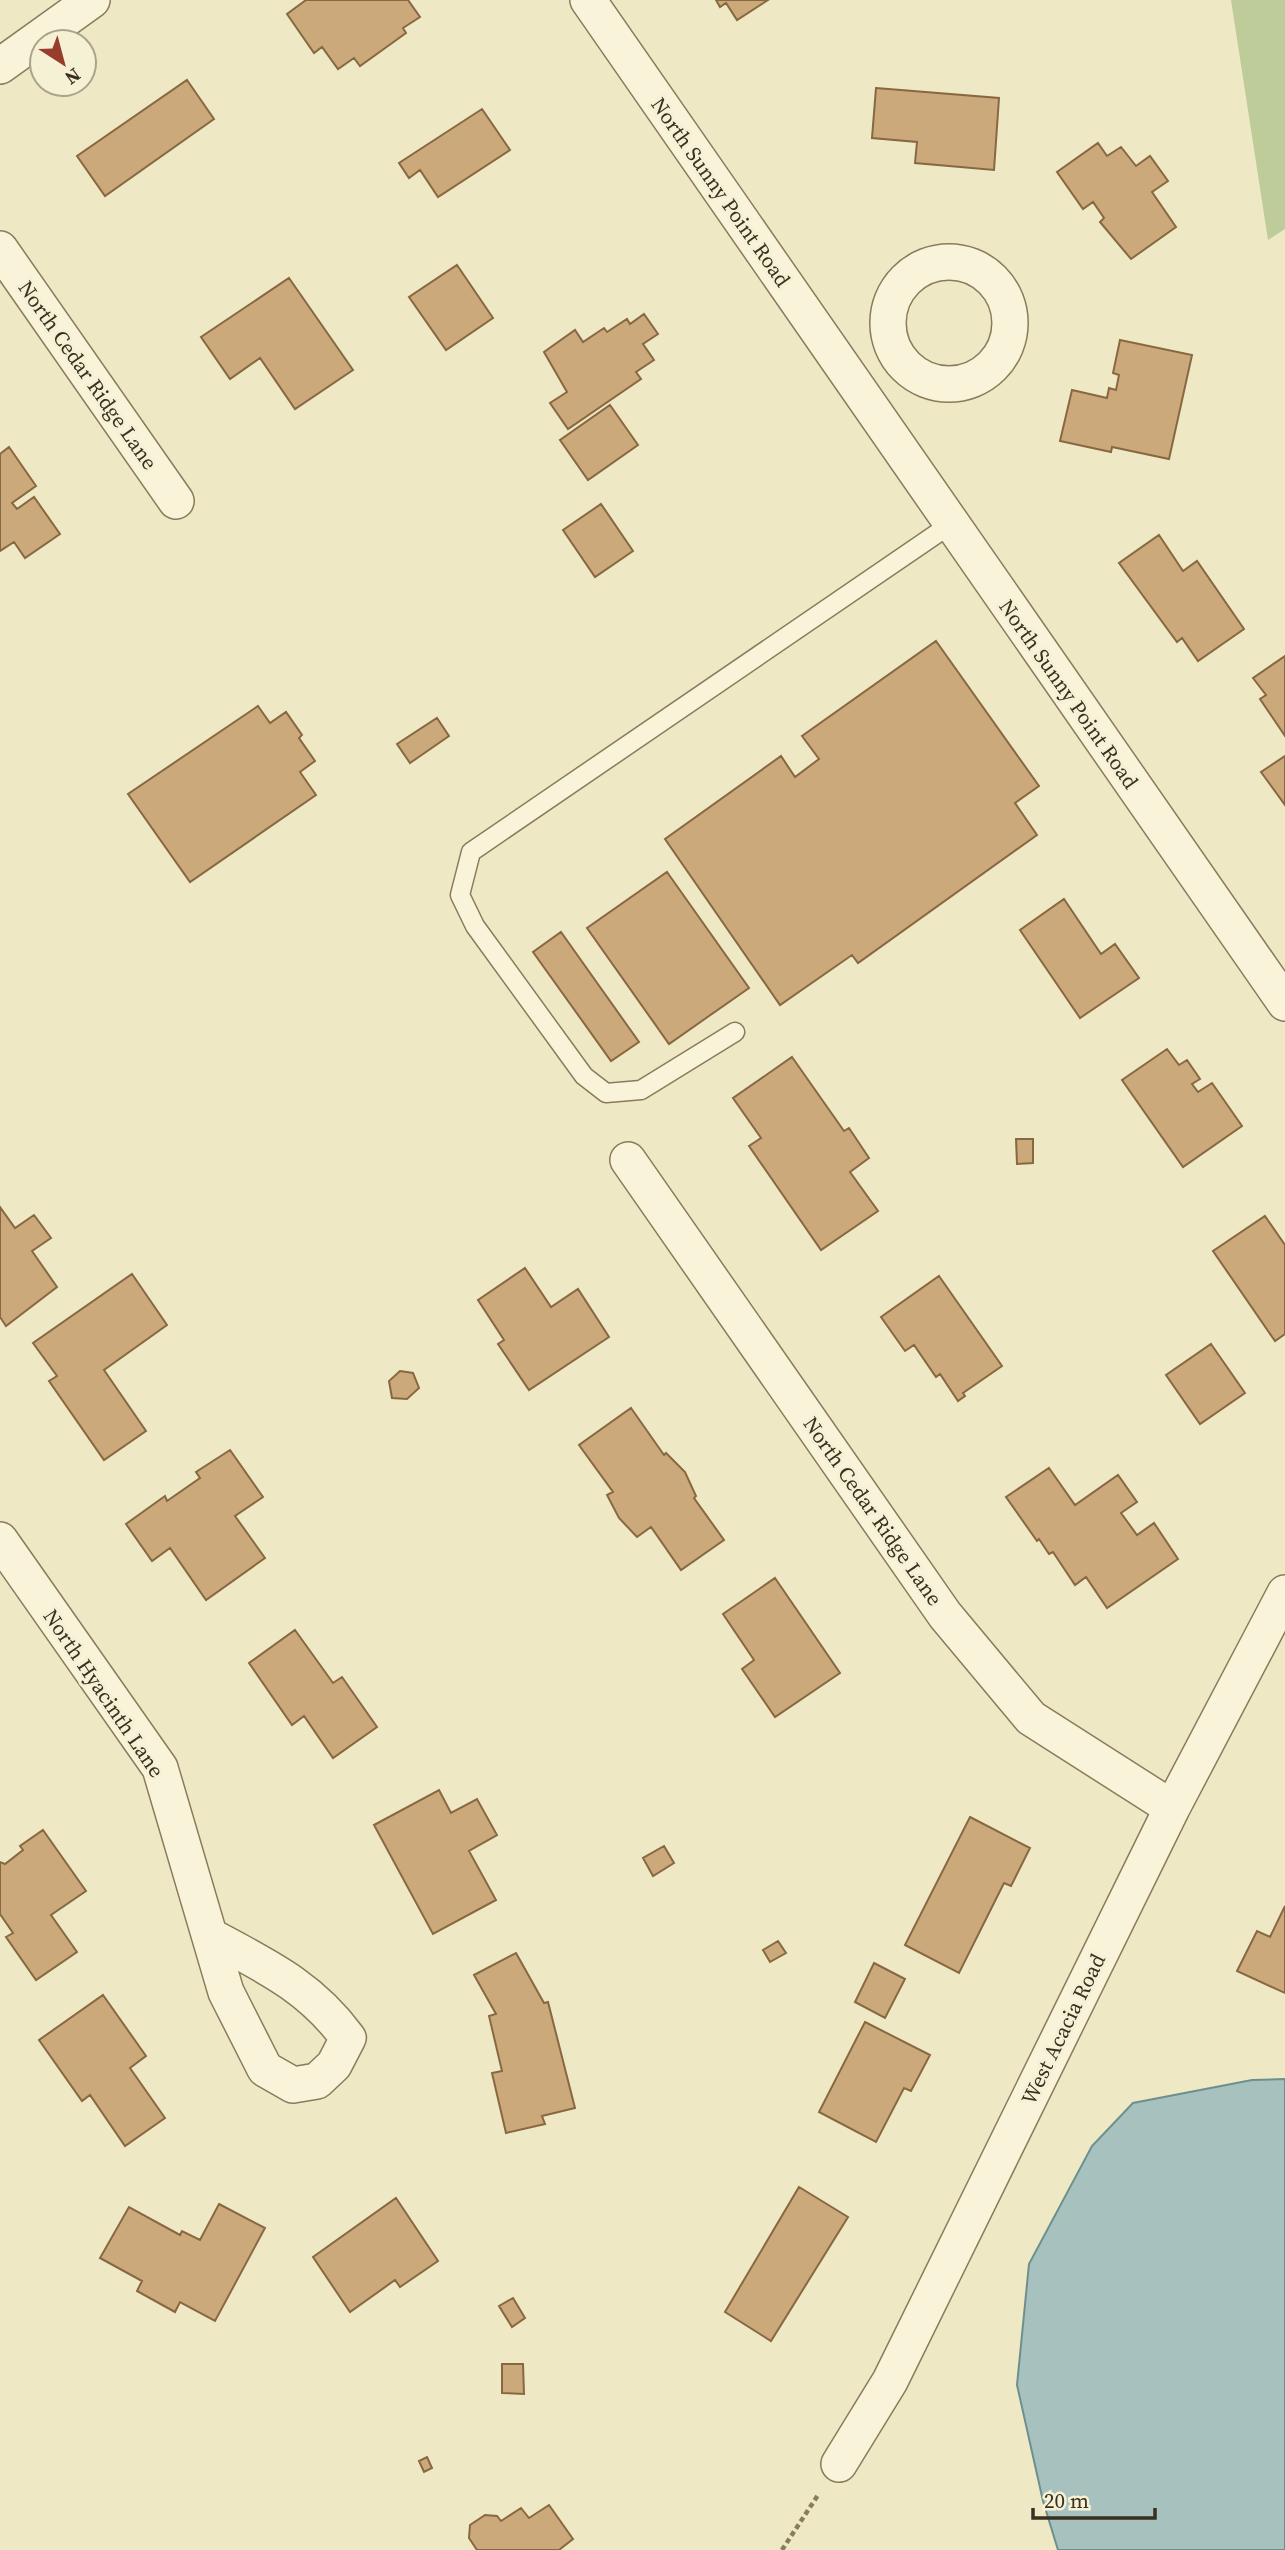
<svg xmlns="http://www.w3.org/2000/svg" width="1285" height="2550" viewBox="0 0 1285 2550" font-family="'Source Serif 4',serif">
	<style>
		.green { fill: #becc99 }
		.water { fill: #a7c1be; stroke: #6d908d; stroke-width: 2 }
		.building { fill: #cca97b; stroke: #886841; stroke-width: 2 }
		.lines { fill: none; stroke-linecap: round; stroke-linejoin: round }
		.lane-casing { stroke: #897b5b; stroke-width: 21 }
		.street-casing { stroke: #897b5b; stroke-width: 38 }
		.path { stroke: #897b5b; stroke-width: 4.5; stroke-dasharray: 5 3.5; stroke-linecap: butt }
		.lane { stroke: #f9f4d9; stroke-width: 18 }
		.street { stroke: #f9f4d9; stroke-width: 35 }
		.labels { text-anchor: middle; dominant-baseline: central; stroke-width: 6; stroke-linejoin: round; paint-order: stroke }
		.street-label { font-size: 21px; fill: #39301f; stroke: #f5f1d5 }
	</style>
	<rect width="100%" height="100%" fill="#eee8c5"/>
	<path class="green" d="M1231 0H1285V229L1268 240Z"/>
	<path class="water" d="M1285 2079V2550H1058L1043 2501 1017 2385 1029 2264 1092 2146 1133 2103 1252 2080Z"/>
	<path class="building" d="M306 0H408L420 17 403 28 406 33 360 66 354 58 338 69 322 47 314 53 287 14Z
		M716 0H768L737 20 726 3 720 7Z
		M187 80 214 119 105 196 77 156Z
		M876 88 999 98 994 170 915 163 917 142 872 138Z
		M482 109 510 150 438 197 420 170 409 178 399 163Z
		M1098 143 1107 156 1121 147 1136 166 1150 156 1168 181 1152 192 1176 227 1131 259 1100 222 1104 218 1093 202 1083 209 1057 172Z
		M457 265 493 318 446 350 409 297Z
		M289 278 353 370 295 409 260 358 230 379 201 337Z
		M644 314 658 334 643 344 654 360 636 372 641 379 568 429 550 403 567 392 544 352 575 330 583 342 604 328 607 332 627 319 630 324Z
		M1120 340 1192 355 1169 459 1112 447 1111 452 1060 441 1072 390 1107 398 1109 388 1116 390 1119 375 1113 373Z
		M610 405 638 445 588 480 560 440Z
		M9 447 36 486 12 503 17 509 34 497 60 534 25 558 14 542 0 551V454Z
		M601 504 633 551 595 577 563 530Z
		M1159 535 1183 571 1197 561 1244 629 1198 661 1182 638 1177 642 1119 563Z
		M936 641 1039 786 1015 803 1037 835 858 963 852 955 780 1005 665 839 781 756 795 777 819 759 802 736Z
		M1285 656V736L1260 699 1266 695 1253 678Z
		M258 706 270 723 286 712 302 735 299 738 315 761 300 772 316 795 190 882 128 794Z
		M437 718 449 736 410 763 397 744Z
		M1285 756V805L1261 772Z
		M667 872 749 988 669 1044 587 928Z
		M1064 899 1101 954 1115 944 1139 978 1080 1018 1020 930Z
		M561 932 639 1042 611 1061 533 952Z
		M1167 1049 1179 1065 1187 1060 1200 1079 1192 1084 1198 1092 1212 1083 1242 1126 1183 1167 1122 1080Z
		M792 1057 844 1131 849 1128 869 1158 850 1172 878 1211 821 1250 749 1146 761 1138 733 1098Z
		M1016 1139H1033V1163L1017 1164Z
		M0 1207 15 1228 34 1215 51 1238 32 1251 57 1287 6 1326 0 1317Z
		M1265 1216 1285 1245V1334L1275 1341 1213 1251Z
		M525 1268 551 1307 578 1289 609 1337 529 1390 498 1344 504 1340 478 1300Z
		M132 1274 167 1325 104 1370 146 1431 104 1460 49 1381 57 1376 33 1343Z
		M939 1276 1002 1366 963 1393 965 1396 958 1401 940 1374 936 1377 914 1345 905 1351 881 1317Z
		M1211 1344 1245 1393 1200 1424 1166 1375Z
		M400 1371 413 1373 419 1388 407 1399 392 1398 389 1381Z
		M631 1408 664 1455 666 1453 685 1472 696 1496 694 1498 724 1540 681 1570 651 1527 637 1537 619 1518 607 1495 613 1492 579 1445Z
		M230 1450 263 1497 235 1516 265 1558 206 1600 170 1548 152 1561 126 1524 165 1496 167 1501 200 1478 196 1472Z
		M1049 1468 1075 1505 1118 1475 1137 1502 1121 1513 1137 1535 1154 1523 1178 1559 1107 1608 1086 1577 1075 1585 1053 1552 1049 1554 1039 1539 1037 1541 1006 1497Z
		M775 1578 840 1673 775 1717 742 1669 754 1660 723 1614Z
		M295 1630 333 1683 342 1677 377 1727 333 1758 304 1716 292 1725 249 1663Z
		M439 1790 451 1813 477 1799 497 1835 469 1851 496 1900 433 1934 374 1825Z
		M970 1817 1030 1848 1011 1886 1004 1883 959 1973 905 1945Z
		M43 1830 86 1891 51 1915 77 1952 36 1980 6 1937 13 1933 0 1914V1862L5 1864 23 1850 20 1846Z
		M664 1846 674 1863 653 1876 643 1858Z
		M1285 1906V1993L1237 1971 1257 1931 1270 1937Z
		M778 1941 786 1953 770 1962 763 1950Z
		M516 1953 544 2003 548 2002 575 2108 542 2116 545 2124 506 2133 492 2073 502 2071 489 2016 496 2014 474 1975Z
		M874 1963 905 1979 885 2018 855 2002Z
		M103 1995 146 2056 130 2068 165 2118 125 2146 90 2095 82 2101 39 2040Z
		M865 2022 930 2055 911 2091 904 2088 876 2142 819 2112Z
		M799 2187 848 2217 771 2341 725 2312Z
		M396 2198 438 2261 400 2287 395 2280 350 2312 313 2257Z
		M219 2204 265 2228 215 2321 180 2302 175 2312 137 2291 142 2281 100 2258 129 2207 180 2235 182 2231 200 2240Z
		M513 2298 525 2318 512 2327 499 2306Z
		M502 2364H523L524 2394 502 2393Z
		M427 2457 432 2468 424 2472 419 2461Z
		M549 2505 573 2539 559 2550H477L469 2538 470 2525 485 2515 497 2516 501 2521 521 2508 529 2518Z"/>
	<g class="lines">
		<g class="lane-casing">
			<path id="lane" d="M735 1032 641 1090 606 1093 584 1076 475 926 460 895 471 852 951 524"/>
		</g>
		<g class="street-casing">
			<path id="street" d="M588 0 1285 1003
				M0 66 92 0
				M0 249 176 501
				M888 323a61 61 0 1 1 122 0a61 61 0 1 1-122 0Z
				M628 1160 945 1615 1031 1718 1172 1808
				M0 1540 160 1768 226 1992 265 2069 293 2085 317 2081 334 2065 348 2038C311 1987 266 1966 212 1937
				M839 2464 890 2381 1172 1808 1285 1593"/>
		</g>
		<path class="path" d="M782 2550 818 2495"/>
		<use href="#lane" class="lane"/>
		<use href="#street" class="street"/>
	</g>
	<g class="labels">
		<g class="street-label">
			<text transform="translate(721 192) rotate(55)">North Sunny Point Road</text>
			<text transform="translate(88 375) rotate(55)">North Cedar Ridge Lane</text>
			<text transform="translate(1069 694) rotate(55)">North Sunny Point Road</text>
			<text transform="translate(873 1511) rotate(55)">North Cedar Ridge Lane</text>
			<text transform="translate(104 1693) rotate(56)">North Hyacinth Lane</text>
			<text transform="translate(1063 2029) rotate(-64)">West Acacia Road</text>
		</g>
	</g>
	<g transform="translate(63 63) rotate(144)"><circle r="33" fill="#f5f1d5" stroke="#aaa48c" stroke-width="2"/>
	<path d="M0-5L12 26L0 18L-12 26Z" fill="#983c2c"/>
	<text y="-10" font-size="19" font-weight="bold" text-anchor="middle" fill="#39301f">N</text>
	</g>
	<path d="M1033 2508v10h122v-10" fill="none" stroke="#39301f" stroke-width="3.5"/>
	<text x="1044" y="2508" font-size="21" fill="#39301f" stroke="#f5f1d5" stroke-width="5" paint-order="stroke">20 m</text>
</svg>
